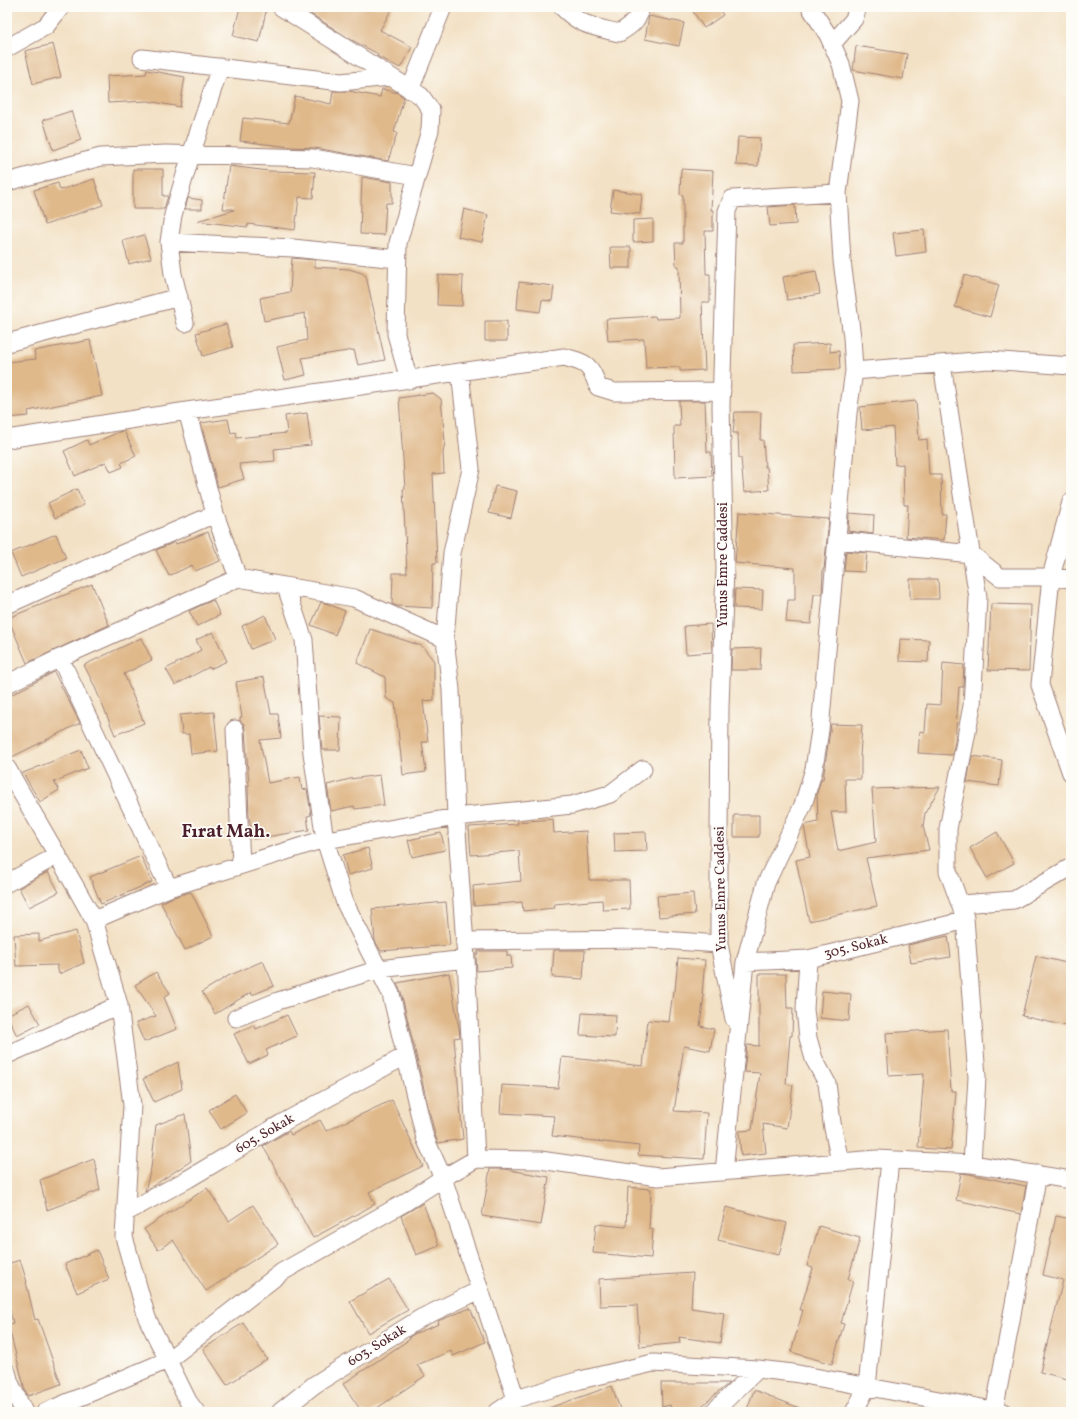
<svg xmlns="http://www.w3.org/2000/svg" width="1078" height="1419" viewBox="0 0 1078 1419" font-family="Vollkorn,serif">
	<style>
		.building { fill: #e0b98b }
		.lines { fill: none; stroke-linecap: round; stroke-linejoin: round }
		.minor-casing { stroke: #9e8078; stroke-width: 19 }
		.minor { stroke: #fff; stroke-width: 17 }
		.labels { text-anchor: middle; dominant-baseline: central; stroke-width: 3.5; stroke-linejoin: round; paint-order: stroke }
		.street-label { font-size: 14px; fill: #4a1f2b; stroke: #fdfcf7 }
		.district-label { font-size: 18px; font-weight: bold; fill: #4a1f2b; stroke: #fdfcf7 }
	</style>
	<rect width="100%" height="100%" fill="#fdfcf7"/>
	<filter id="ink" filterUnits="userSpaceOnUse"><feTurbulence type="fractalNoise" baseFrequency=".025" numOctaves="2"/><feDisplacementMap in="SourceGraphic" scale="8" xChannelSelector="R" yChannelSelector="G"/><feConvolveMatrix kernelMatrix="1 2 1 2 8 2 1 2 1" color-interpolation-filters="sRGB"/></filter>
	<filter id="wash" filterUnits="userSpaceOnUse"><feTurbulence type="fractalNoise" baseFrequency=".012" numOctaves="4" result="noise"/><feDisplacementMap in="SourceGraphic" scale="16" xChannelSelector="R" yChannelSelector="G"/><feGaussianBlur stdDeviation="0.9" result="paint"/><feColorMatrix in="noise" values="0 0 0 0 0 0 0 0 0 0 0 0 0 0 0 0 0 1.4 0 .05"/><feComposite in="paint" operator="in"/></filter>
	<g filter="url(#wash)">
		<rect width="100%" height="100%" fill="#f3e1c5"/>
		<g id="blocks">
			<path class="building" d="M240 7H267L259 42 233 36Z
				M300 7H393L380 30 412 47 400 68 377 56 378 54 350 39Z
				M690 7H718L723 15 704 28Z
				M649 16 684 23 679 46 645 39Z
				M53 44 61 77 33 84 25 51Z
				M856 46 907 54 903 79 853 70Z
				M147 70 185 77 180 107 148 101 108 103 107 76 146 74Z
				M382 89 398 93 404 98 394 132 397 133 388 161 315 148 291 147 240 141 243 118 289 123 295 96 331 104 333 91H349L380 97Z
				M71 111 81 140 53 150 43 120Z
				M738 137 760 138 758 166 736 165Z
				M229 166 269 171 315 172 313 198 299 197 295 230 248 224V227L197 221 234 210 233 209H223Z
				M133 169H163V196H168L164 209H133Z
				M681 169 713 171 711 210H713V231H705L706 274H710V302H702L705 370 680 371V367L646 368 644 339 608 341 606 319 655 316 656 319 680 318 679 266H676L675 243H683V195L680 194Z
				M362 177 392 182V203H386L384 235 360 234Z
				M94 179 103 205 45 225 34 190 58 183 60 190Z
				M613 190 642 194 640 214 610 211Z
				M188 198 202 200V209H185Z
				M795 205 796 224 770 226 768 207Z
				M464 209 488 215 482 242 458 237Z
				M653 219V241L633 242V220Z
				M924 230 926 252 896 256 893 233Z
				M144 235 151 258 129 264 123 241Z
				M610 247H631V268H611Z
				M292 258 315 260V267L349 269 362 273 366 276 385 360 358 365 354 350 302 358 306 375 285 380 277 347 307 340 305 313 264 321 260 298 290 292Z
				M816 271 820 294 787 300 783 277Z
				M438 275 463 276 462 306 437 305Z
				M964 275 999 285 990 317 955 307Z
				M519 282 554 286 552 301 542 300 540 312 517 309Z
				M485 321H507V341H485Z
				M226 324 233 347 203 356 196 333Z
				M90 340 102 396 28 411 29 416 7 418V362L36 359 34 351Z
				M830 343V352L839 351 840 369 794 371 793 345Z
				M433 393 441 399 445 442 443 453 444 473 433 474 437 563H433L432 608 397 606 392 604 393 573H407L403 489H405L399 398Z
				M679 401H705L707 452H711L712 476 675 478 674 426H680Z
				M916 401 919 440 927 439 929 475H941L942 514H946L944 540 906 537 908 505H904L903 464 895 465 893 427 862 430 860 407Z
				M735 412H761L760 440H763L765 467H767L769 490 744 492 741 458H739L738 433H733Z
				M307 413 311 445 274 449 275 461 239 464 244 479 218 487 201 423 228 419 231 433 236 432 237 438 287 433 285 416Z
				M124 431 136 456 121 463 123 467 111 472 106 462 75 476 64 451 87 440 89 445 119 432Z
				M495 486 517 491 511 518 489 513Z
				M77 489 84 505 55 518 48 503Z
				M739 512 829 519 824 569H823L822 594H814L811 624 786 622 788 600H795V568L735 563Z
				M849 513 874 515 873 534 848 531Z
				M208 532 220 561 195 571 192 565 169 576 156 550 175 542 176 544Z
				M56 534 66 558 21 577 11 553Z
				M846 551 867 553 865 572 844 571Z
				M910 579H938L939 599H910Z
				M92 584 109 625 27 663 8 618Z
				M735 589 763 590 762 609 734 608Z
				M213 600 220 615 197 626 189 611Z
				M321 602 328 604 345 611 335 635 311 625Z
				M991 604 1031 605 1029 671 988 670Z
				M265 615 275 639 251 649 242 626Z
				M711 624 712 652 686 654 684 626Z
				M370 629 422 646 434 661V700L423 701 428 742H422L426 772 403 775 395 703 386 698 385 677 357 663Z
				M213 632 227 661 210 669 209 667 175 685 166 669 201 650 196 640Z
				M141 638 152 660 124 674 144 723 115 735 94 685 84 665Z
				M900 639 929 640 928 662 899 661Z
				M761 648 760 670H731L732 649Z
				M943 663 964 665 963 687H959L955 742 952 755 918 753 920 731 925 732 927 704 941 705Z
				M54 672 80 723 12 757 7 748V697Z
				M264 677 271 714H278L281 738 260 740 268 783 300 777 302 790 307 789 311 815 307 816 309 830 253 839 249 817 248 786H249L245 729 244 724 240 721V717H242L236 682Z
				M214 712 218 751 191 754 189 734H182L180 715Z
				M319 716 341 717 340 750H322Z
				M831 724 862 725 860 756H861V779H845L846 812H831L838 851 876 842 872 789 940 787 925 813 923 826 929 850 866 858 877 906 809 921 796 860 810 857 804 826 805 825 818 822 817 793 821 779H823Z
				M81 750 88 768 54 782 59 790 40 802 23 773Z
				M972 756 1002 760 999 786 967 782Z
				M380 775 384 805 355 809 354 806 331 811 327 785 350 779Z
				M734 815H759V837H734Z
				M553 819 554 833 586 831 589 880H629L630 909 603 910 602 900 554 904 555 908 523 911 522 902 474 906 473 886 521 881 519 851 471 855 469 827 518 824 517 822Z
				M646 832 647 851 615 852 614 833Z
				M997 832 1014 863 987 878 970 848Z
				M441 833 445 850 412 857 408 840Z
				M368 848 373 868 348 875 343 855Z
				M141 856 152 882 101 904 90 877Z
				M48 872 59 892 29 907 19 888Z
				M191 892 213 936 185 950 161 903 173 897Z
				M693 893 695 914 659 917 657 896Z
				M446 902 450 945 381 951 375 941 372 909Z
				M76 931 84 963 59 974 57 965 16 966 14 935 39 934V941Z
				M948 936 951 957 911 963 908 945Z
				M554 950H585L583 979 552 977Z
				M478 951H507V956H511L512 968 477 971 476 954H478Z
				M1036 956 1071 964V1027L1022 1016Z
				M678 958 705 960 702 995H704L700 1026 714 1029 710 1051 684 1046 674 1111 707 1113 704 1159 638 1155 639 1146 552 1136 555 1116 500 1113 502 1085 558 1088 562 1057 643 1066 648 1020 669 1022 673 991H675Z
				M263 961 274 986 252 995 251 992 215 1014 202 992 228 976Z
				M156 972 170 993 164 997 177 1029 144 1042 136 1023 156 1016 135 985Z
				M449 973 459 1028 460 1037 454 1038 463 1139 438 1143 435 1135 401 992 397 983Z
				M759 974H786L787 1008H793L792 1036H790L786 1084 793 1085 787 1128 763 1124 766 1153 741 1156 739 1131 752 1130 760 1073 744 1072 747 1045 759 1046Z
				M822 991 851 994 849 1021 820 1018Z
				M29 1004 40 1024 17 1036 7 1015Z
				M582 1013 616 1015 615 1037 580 1035Z
				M287 1015 297 1036 266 1050 268 1055 249 1064 234 1034 254 1025 256 1029Z
				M947 1029 951 1091H956L951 1150 918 1148 924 1074 889 1076 886 1033Z
				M178 1062 182 1089 154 1102 143 1079Z
				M235 1094 247 1113 221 1129 209 1110Z
				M392 1100 423 1166 369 1192 375 1204 313 1238 263 1146 289 1131 291 1135 320 1120 326 1131Z
				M185 1114 191 1161 145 1191 151 1168 156 1125Z
				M94 1159 100 1190 47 1210 40 1180Z
				M490 1169H504L549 1177 541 1225 482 1216Z
				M961 1173 969 1174 1026 1186 1021 1214 956 1200Z
				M628 1187 651 1189 649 1229H653L651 1258 593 1253 596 1224 626 1227Z
				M207 1188 229 1221 253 1205 278 1244 206 1291 173 1240 158 1250 144 1229Z
				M423 1203 439 1246 416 1255 401 1216Z
				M726 1207 787 1223 779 1255 718 1240Z
				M1056 1216 1071 1219V1380L1040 1372 1063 1280 1043 1275Z
				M819 1226 860 1238 848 1279 853 1281 841 1323 844 1324 832 1364 791 1352 803 1310H800L813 1268 807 1266Z
				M97 1250 109 1279 77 1293 65 1264Z
				M20 1260 27 1282H26L35 1320 38 1319 61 1384 28 1396 25 1390 8 1324 13 1323 7 1299V1264Z
				M693 1273 691 1308 724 1313 720 1343 679 1337 680 1343 640 1347 637 1305 600 1306 599 1279Z
				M389 1279 408 1310 368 1333 350 1301Z
				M470 1308 485 1342 453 1356 451 1351 417 1365 425 1376 371 1412H362L343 1384 410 1339 409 1337 416 1333 439 1324 438 1321Z
				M243 1323 267 1359 227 1385 203 1349Z
				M661 1383H729L696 1411H672L670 1405 662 1407Z
				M612 1386 621 1412H543V1410Z
				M754 1390 807 1411V1412H746Z"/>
		</g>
	</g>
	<g filter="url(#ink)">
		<use href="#blocks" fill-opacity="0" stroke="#9e8078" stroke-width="1"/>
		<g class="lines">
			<g class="minor-casing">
				<path id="minor" d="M281 7 421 96 431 110 430 130 398 243 396 334 409 380
					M562 7C580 26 595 27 619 33 629 27 641 19 640 7
					M832 44 854 19 858 7
					M7 48 46 26 61 7
					M142 58 341 82 390 77
					M410 90 443 7
					M7 182 101 157 166 154 313 158 417 176
					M169 242 293 248 397 259
					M185 323 173 274 169 242 173 215 191 155 220 67
					M7 343 179 297
					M942 364 978 598 972 706 948 829V871L965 918 977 1077 972 1164
					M854 371 988 360 1071 366
					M460 372 471 469 452 553 445 639 451 690 456 817 466 959 476 1159
					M187 411 215 514 238 578
					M7 439 187 411 564 357C587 363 590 364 598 387L614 392 722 391
					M1071 502 1051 577 1040 685 1071 773
					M837 540 971 554 1000 577H1051L1071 579
					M286 587 304 640 312 753 325 840 345 903 391 994 425 1138 443 1178 516 1399
					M7 605 84 570 215 514
					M60 658 169 888
					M7 684 60 658 238 578 354 598 445 639
					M235 729 241 865
					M7 768 75 886 94 920 119 1005 132 1105 124 1237 147 1318 188 1401 196 1412
					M7 883 58 855
					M961 904 1014 900 1071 867
					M94 920 169 888 315 842 456 817 572 805 610 794 643 769
					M465 941 648 939 719 944
					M808 959 805 1009 808 1038 814 1059 827 1083 832 1123 840 1162
					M745 962 808 959 951 924 965 918
					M236 1018 278 1001 379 969 466 959
					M734 1019 719 944V837L720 707 725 569 721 407 727 211 732 199 838 193
					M7 1055 119 1005
					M724 1172 745 962 766 883 803 805 814 769 820 730 848 413 854 371 852 337 842 261 838 193 850 101 841 64 828 35 810 7
					M125 1213 188 1179 282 1123 405 1056
					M7 1372 10 1383 24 1412
					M45 1412 168 1360 282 1272 404 1203 443 1178 476 1159 540 1160 658 1177 877 1159 972 1164 1071 1180
					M280 1412 314 1385 421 1318 480 1290
					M497 1412 516 1399 580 1380 653 1363 758 1369 793 1373 1004 1412
					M713 1412 758 1369
					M854 1412 867 1387 890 1160
					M994 1412 1038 1174"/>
			</g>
			<use href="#minor" class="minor"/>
		</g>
	</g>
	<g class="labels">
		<g class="street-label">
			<text transform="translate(723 565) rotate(-90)">Yunus Emre Caddesi</text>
			<text transform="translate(721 889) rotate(-91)">Yunus Emre Caddesi</text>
			<text transform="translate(856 947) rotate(-14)">305. Sokak</text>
			<text transform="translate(265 1134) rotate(-30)">605. Sokak</text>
			<text transform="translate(377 1346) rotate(-32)">603. Sokak</text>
		</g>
		<g class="district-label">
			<text x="226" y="832">Fırat Mah.</text>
		</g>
	</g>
	<rect width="1078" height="1419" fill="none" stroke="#fdfcf7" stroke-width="24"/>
</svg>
